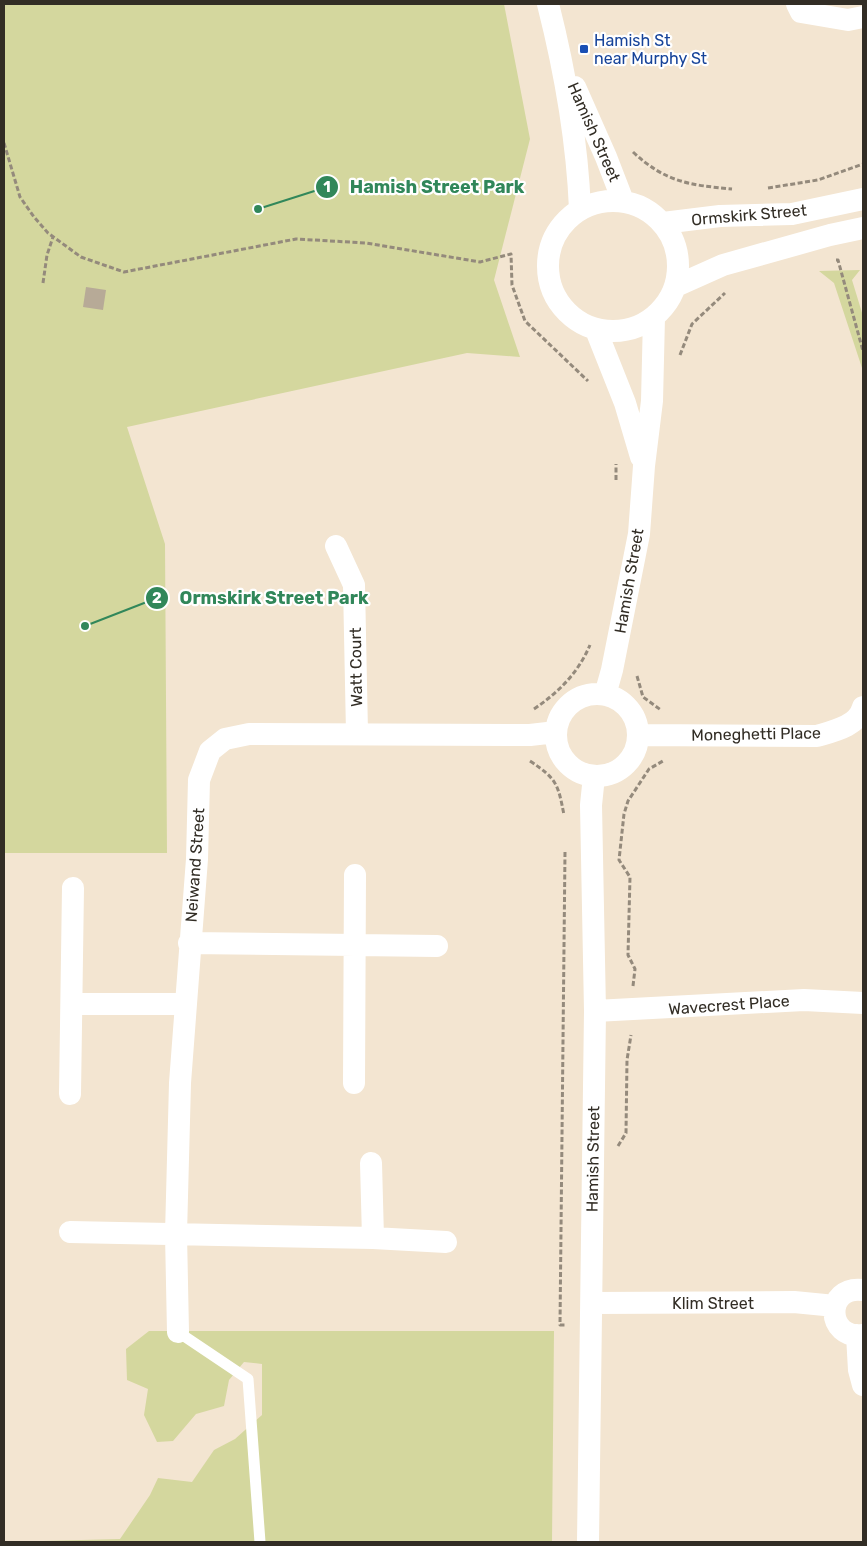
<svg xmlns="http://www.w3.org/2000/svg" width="867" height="1546" viewBox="0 0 867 1546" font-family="Rubik,sans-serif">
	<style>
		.green { fill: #d4d79e }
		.building { fill: #b7aa97 }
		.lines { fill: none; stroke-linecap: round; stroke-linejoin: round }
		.path { stroke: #948a7c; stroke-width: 3; stroke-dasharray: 5 2.5; stroke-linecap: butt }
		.service { stroke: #fff; stroke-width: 11 }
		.minor { stroke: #fff; stroke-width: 22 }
		.transit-dot { fill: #1a4fb4; stroke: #fff; stroke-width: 2 }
		.labels { text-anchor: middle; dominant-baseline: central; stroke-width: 4.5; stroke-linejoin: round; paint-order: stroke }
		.transit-label { font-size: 16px; fill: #164399; stroke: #fff; text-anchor: start }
		.street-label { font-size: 16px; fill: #322d25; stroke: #fff }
		.leader { fill: none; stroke: #31875a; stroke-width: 2 }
		.callout-dot { fill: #31875a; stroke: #fff; stroke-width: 2 }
		.mark-label { font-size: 15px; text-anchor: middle; font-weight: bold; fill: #fff }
		.callout-label { font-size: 18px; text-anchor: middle; font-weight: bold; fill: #31875a; stroke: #fff; stroke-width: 4.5; stroke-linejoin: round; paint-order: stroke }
	</style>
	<rect width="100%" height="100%" fill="#f3e5d1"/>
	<path class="green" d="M4 4H504L530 139 494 280 520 357 467 353 127 427 165 544 167 853H4Z
		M860 270 852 280 863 316V371L834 283 819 271Z
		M149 1331H554L552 1542H4L120 1539 150 1495 158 1478 192 1482 214 1450 235 1439 262 1415V1364L244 1362 229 1380 224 1406 196 1414 173 1441 157 1442 144 1415 148 1389 127 1380 126 1349Z"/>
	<path class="building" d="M86 287 106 290 103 310 83 307Z"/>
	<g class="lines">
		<path class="path" d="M4 143 20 197 34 217 48 233 81 257 124 272 296 239 366 243 480 262 511 254 512 285 525 321 588 381
			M633 152C665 182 689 185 732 189
			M768 188 818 180 863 164
			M836 260H838L863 351
			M43 283 47 255 53 237
			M680 355 692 324 725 293
			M616 480V464
			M637 676 643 697 661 710
			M534 709C559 692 578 673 590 645
			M530 761C557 779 558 784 564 815
			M565 852 560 1325H566
			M633 986 635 969 628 955 630 877 619 860 624 814 628 801 649 769 663 761
			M618 1146 626 1133 627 1060 631 1035"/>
		<path class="service" d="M178 1332 248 1379 260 1542"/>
		<path class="minor" d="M548 4C565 71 577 139 580 209
			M797 4 801 12 848 20 863 17
			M575 87 606 157 623 201
			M548 266a65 65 0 1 1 130 0a65 65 0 1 1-130 0Z
			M663 223 720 216 792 214 863 199
			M676 286 723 265 830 235 863 228
			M596 330 625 403 641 457
			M336 546 354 585 357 733
			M556 735a41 41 0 1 1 82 0a41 41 0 1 1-82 0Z
			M605 695 612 670 639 534 644 466 652 401 654 317
			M638 735 817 736C834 731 858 726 863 707
			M189 943 437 946
			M72 1004H184
			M595 1011 804 1000 863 1003
			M354 1083 355 875
			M70 1094 73 888
			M371 1163 373 1238
			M70 1232 373 1238 446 1242
			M863 1290C824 1285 826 1340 863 1335
			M592 1303 794 1302 835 1306
			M178 1332 176 1234 180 1083 197 859 199 780 210 751 225 739 249 734 530 735 556 732
			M857 1335 859 1370 863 1385
			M588 1542 595 1011 591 805 594 776"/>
	</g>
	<rect class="transit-dot" x="579" y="44" width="10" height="10" rx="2.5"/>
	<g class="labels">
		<g class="transit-label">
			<text x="594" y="40">Hamish St<tspan x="594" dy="18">near Murphy St</tspan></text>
		</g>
		<g class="street-label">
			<text transform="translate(594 132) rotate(66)">Hamish Street</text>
			<text transform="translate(749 215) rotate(-5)">Ormskirk Street</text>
			<text transform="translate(629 581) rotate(-80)">Hamish Street</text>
			<text transform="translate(356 667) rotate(-91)">Watt Court</text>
			<text transform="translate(756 734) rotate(-1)">Moneghetti Place</text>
			<text transform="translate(195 865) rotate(-86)">Neiwand Street</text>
			<text transform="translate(729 1005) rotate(-4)">Wavecrest Place</text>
			<text transform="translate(593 1159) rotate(-89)">Hamish Street</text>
			<text x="713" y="1303">Klim Street</text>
		</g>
	</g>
	<path class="leader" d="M258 209L327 187M85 626L157 598"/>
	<g class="callout-dot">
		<circle cx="258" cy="209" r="5"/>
		<circle cx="85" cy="626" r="5"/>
		<circle cx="327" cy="187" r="12"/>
		<circle cx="157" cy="598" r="12"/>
	</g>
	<g class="mark-label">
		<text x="327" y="192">1</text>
		<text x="157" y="603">2</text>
	</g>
	<g class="callout-label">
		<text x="437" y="193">Hamish Street Park</text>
		<text x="274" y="604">Ormskirk Street Park</text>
	</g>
	<rect width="867" height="1546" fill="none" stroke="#322d25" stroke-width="10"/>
</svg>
